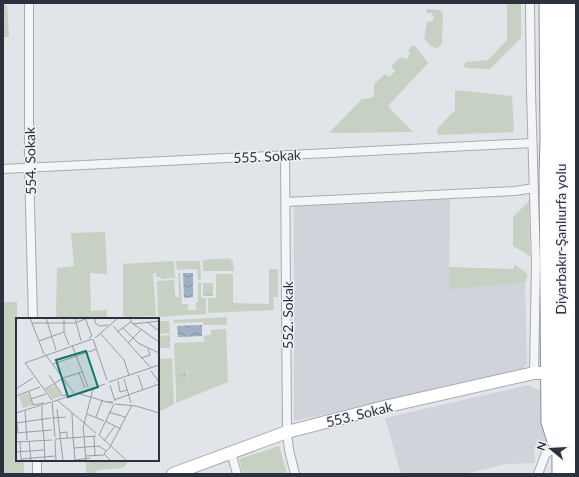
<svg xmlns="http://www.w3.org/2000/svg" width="579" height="477" viewBox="0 0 579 477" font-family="Lato,sans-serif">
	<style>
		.built { fill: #d0d3da }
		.green { fill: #c6d1c3 }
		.park { fill: url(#park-tufts) }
		.water { fill: url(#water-waves) }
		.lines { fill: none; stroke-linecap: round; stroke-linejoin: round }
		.street-casing { stroke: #a7abb2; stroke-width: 10 }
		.secondary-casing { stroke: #a7abb2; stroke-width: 14 }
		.highway-casing { stroke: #8a919d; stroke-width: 17 }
		.street { stroke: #f3f5f7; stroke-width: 8 }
		.secondary { stroke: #fff; stroke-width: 12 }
		.highway { stroke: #fff; stroke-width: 15 }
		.labels { text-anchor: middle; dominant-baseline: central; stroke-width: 3; stroke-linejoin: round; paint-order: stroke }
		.street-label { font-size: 14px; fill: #2b323e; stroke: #f1f3f6 }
		.inset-road { fill: none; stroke: #989da4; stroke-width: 1 }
		.view { fill: #0f766e; fill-opacity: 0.15; stroke: #0f766e; stroke-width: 2 }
		.inset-edge { fill: none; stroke: #2b323e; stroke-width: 2 }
	</style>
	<defs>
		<pattern id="park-tufts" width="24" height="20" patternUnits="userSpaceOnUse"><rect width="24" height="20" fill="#c6d1c3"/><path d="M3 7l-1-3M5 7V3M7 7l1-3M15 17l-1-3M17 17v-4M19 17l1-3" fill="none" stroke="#aab4a9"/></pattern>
		<pattern id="water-waves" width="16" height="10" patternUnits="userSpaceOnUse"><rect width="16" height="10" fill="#a0b0c4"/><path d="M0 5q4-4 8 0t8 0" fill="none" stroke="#8390a1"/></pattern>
	</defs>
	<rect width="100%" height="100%" fill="#e1e4e8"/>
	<path class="built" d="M450 198 449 288 525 283 527 364 522 370 294 421V206Z
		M528 385 545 393 546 446 534 449 535 463 506 464 465 474H401L385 418Z"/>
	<path class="green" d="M507 3H521V38L490 69 468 68 463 66 466 62 488 60 507 40Z
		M3 5H7L9 37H3Z
		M427 9 440 10 443 13 442 44 437 48 432 47 424 39 427 22 433 21 434 18 432 13H426Z
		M412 46H415L428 63 388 106 413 132 329 133 362 99 372 98 374 94V84L385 74 389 77 395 71 391 66 401 57 407 59 410 54 408 50Z
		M455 90 512 96 514 132 438 135 437 129 455 110Z
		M529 201 530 256 513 246V217Z
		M105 232 107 274 90 273 91 311 107 310V319H56L57 268 74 266 71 233Z
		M229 258 233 261 234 271H203V260Z
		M174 261 175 278 161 279V277H156V273H153L156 316 125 317 123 315V264Z
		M176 261H200L201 280H198L197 269 177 270Z
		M514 264 528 274 525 283 449 289V267L514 269Z
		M269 269H278V297H273L274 310 208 313V298H216V274H233V303L269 304Z
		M178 273H180L182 304H188V310H196V302H198V283L201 282V298H206V314L158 317 157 281 174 280 175 297H179Z
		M3 302H17V460H24V474H3Z
		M227 317V325H203V322L174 323V320Z
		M158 321H169L170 333 158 334Z
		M226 329 228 382 176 403V387L188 386V370L175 371 174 343 204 342V336L211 335V330Z
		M170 335V348H158V336Z
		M158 350H159L160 359 172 358 174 404 158 412Z
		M279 446 287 474H243L239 459Z
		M63 460H130L123 468 98 470 94 474H87L85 461 63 462Z"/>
	<path class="park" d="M203 283H213V296H203Z
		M187 370 188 386 176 387 175 371Z"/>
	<path class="water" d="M183 273H193V297L184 298Z
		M202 325V336L178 337 177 326Z"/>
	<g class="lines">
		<g class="street-casing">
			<path id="street" d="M29 3V168L33 319
				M530 3 531 92 536 264 534 373
				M285 155 287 432 289 450 295 474
				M3 169 532 143
				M286 202 515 191 534 188
				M231 452 237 474
				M37 460V474
				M538 474 546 453 557 448"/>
		</g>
		<g class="secondary-casing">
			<path id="secondary" d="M173 474 287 432 388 406 534 373H549"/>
		</g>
		<g class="highway-casing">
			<path id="highway" d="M547 3 548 139 547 175 549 422 555 441
				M559 3 560 474
				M571 3 574 474"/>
		</g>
		<use href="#street" class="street"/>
		<use href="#secondary" class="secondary"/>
		<use href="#highway" class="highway"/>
	</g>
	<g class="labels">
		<g class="street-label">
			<text transform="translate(267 156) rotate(-3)">555. Sokak</text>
			<text transform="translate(30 161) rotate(-91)">554. Sokak</text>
			<text transform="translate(560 239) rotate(-90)">Diyarbakır-Şanlıurfa yolu</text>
			<text transform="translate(287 315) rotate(-90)">552. Sokak</text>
			<text transform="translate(359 414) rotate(-14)">553. Sokak</text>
		</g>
	</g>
	<g transform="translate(16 318)">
		<rect width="143" height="143" fill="#e1e4e8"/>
		<path d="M39 67 46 78 37 81 30 72ZM12 75 17 87 7 90 3 78Z" fill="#c6d1c3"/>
		<path class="inset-road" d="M14 0 28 36M30 0 40 32M48 0V14L53 27M59 0 65 23M69 0 76 18 73 20M79 0V5L84 8 92 7M114 0 116 5 143 24M131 4 143 13M16 5H59L69 1M117 6 143 3M97 8 134 49M107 10 122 25 143 35M101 14 115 4M84 15 108 42 113 57M79 20 102 0M77 21 91 62M23 23 48 14M112 25 125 12M56 27 72 69M29 36 58 75M125 40 134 37 132 31M37 46 81 31M135 53 143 64M63 55 69 70M33 57 47 78 50 77M122 57 127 72M108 61 115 85M102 63 104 74 111 72M93 64 143 47M94 67 99 83M0 71 17 60M28 72 47 60 66 54M13 74 17 87 28 85M64 76 91 84M0 78 24 69M15 81 30 76M36 82 9 45 76 21M41 82 80 115M98 82 143 66M36 84 39 119M36 84 89 66M97 85 91 84H97M99 86 120 88 143 95M41 91 47 143M9 93 11 122M93 94 109 99M0 95 35 84M56 95 57 119M0 96 2 114M71 96 88 103M80 99 86 83M36 100 50 99M26 101V88M26 101 28 121M89 103 105 111M0 105 35 100M0 115 36 112M44 115 51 114V120M83 117 111 143M83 117 98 86M68 118 67 110 77 71M78 118 79 137M57 119 59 143M68 119 70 143M28 121 29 143M39 121 80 118M39 122 40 143M4 123 5 142M13 123 15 143M88 123 99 108M0 124 36 122M94 129 116 87M94 129 88 136 95 143M58 130 83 128 90 133M0 134 29 132M69 138 88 137M5 141 39 138M59 142 74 140"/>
		<path class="view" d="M70 33 82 69 52 79 40 42Z"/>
		<rect width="143" height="143" class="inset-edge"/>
	</g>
	<rect width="579" height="477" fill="none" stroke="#2b323e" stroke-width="8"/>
	<g transform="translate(551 449) rotate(288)" stroke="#f1f3f6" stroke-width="3" paint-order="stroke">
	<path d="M0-3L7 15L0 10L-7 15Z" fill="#2b323e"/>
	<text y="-6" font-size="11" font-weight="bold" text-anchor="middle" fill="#2b323e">N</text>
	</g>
</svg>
